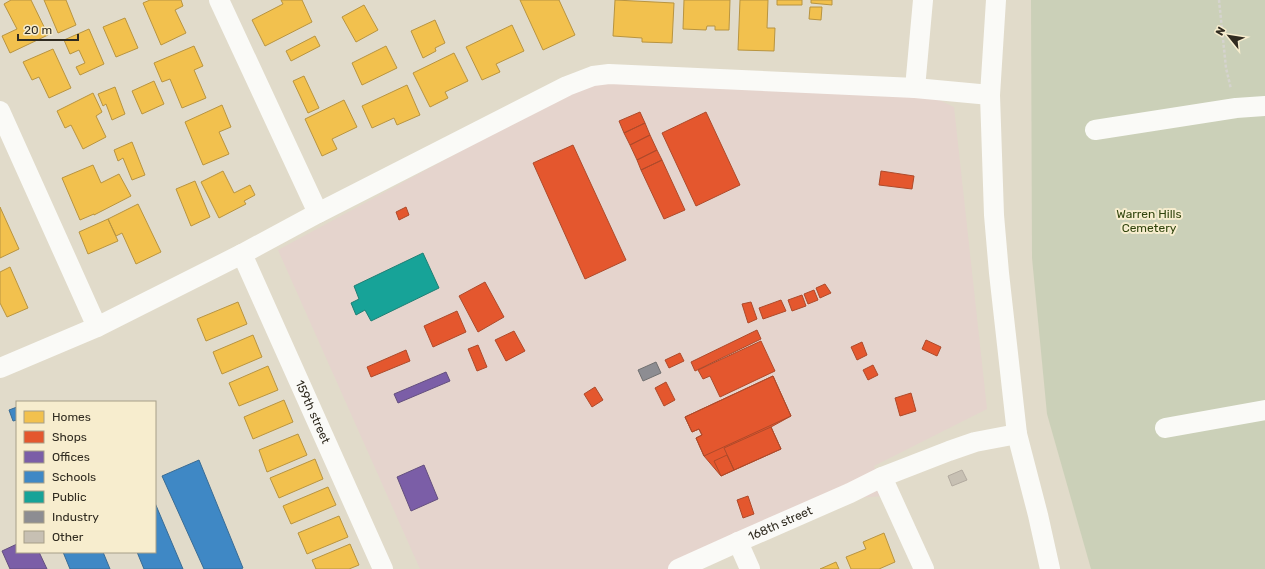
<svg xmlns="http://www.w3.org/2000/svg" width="1265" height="569" viewBox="0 0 1265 569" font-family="Rubik,sans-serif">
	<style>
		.commercial { fill: #e5d4cd }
		.green { fill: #cbd0b8 }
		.homes { fill: #f2c14e; stroke: #b89440 }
		.shops { fill: #e4572e; stroke: #ae4a2a }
		.offices { fill: #7b5ea7; stroke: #644f7e }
		.schools { fill: #3f88c5; stroke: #3a6c94 }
		.public { fill: #17a398; stroke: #1e7f74 }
		.industry { fill: #8d8d92; stroke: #717070 }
		.building { fill: #c7c0b3; stroke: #b2aa9f }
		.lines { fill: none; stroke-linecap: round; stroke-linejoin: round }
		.path { stroke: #d5d3ce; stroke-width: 2.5; stroke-dasharray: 3 2; stroke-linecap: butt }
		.minor { stroke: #fafaf7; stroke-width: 20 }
		.labels { text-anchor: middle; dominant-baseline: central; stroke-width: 4; stroke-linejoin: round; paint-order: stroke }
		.park-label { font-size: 12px; fill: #30440d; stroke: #f7edce }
		.street-label { font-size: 12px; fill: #302b20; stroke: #f7edce }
	</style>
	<rect width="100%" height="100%" fill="#e1dbca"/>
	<path class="commercial" d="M594 79 910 86 954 107 987 409 874 466 886 496 821 500 673 569H420L278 250Z"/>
	<path class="green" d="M1031 0H1265V569H1091L1047 414 1032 258Z"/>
	<path class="homes" d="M11 0H31L48 35 10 53 2 36 17 29 4 4Z
		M44 0H66L76 25 58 33Z
		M150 0H181L183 6 175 10 186 33 161 45 143 3Z
		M281 0H302L312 22 265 46 252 20 283 4Z
		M520 0H559L575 35 543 50Z
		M615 0 674 3 672 43 642 42V38L613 36Z
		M684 0H730L729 30H715V26H707L706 30 683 29Z
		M740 0H768L767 28H775L774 51 738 50Z
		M777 0H802V5H777Z
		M811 0H832V5L811 3Z
		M364 5 378 30 356 42 342 17Z
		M810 7H822L821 20 809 19Z
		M125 18 138 48 116 57 103 27Z
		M435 20 445 43 435 48 436 51 423 58 411 31Z
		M512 25 524 51 496 64 500 72 482 80 466 47Z
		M89 29 104 64 80 75 76 67 85 63 79 50 70 54 64 40Z
		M315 36 320 46 291 61 286 51Z
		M194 46 203 66 194 70 206 98 182 108 170 79 162 82 154 63Z
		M386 46 397 68 362 85 352 63Z
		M53 49 71 88 49 98 39 77 32 80 23 62Z
		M454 53 468 81 445 92 448 98 430 107 413 73Z
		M304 76 319 108 308 113 293 81Z
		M154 81 164 104 142 114 132 91Z
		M407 85 420 115 397 125 394 118 372 128 362 106Z
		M115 87 125 114 112 120 106 104 103 106 98 94Z
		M93 93 102 112 96 116 106 137 83 149 71 125 65 128 57 111Z
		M344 100 357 127 332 139 337 149 322 156 305 119Z
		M222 105 231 127 219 132 229 154 203 165 185 122Z
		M132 142 145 175 132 180 123 158 118 161 114 150Z
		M93 165 101 183 119 174 131 196 94 215V214L80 220 62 178Z
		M223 171 234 193 250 185 255 195 244 201 246 204 219 218 201 182Z
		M195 181 210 217 191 226 176 189Z
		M138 204 161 252 136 264 122 233 116 236 108 219Z
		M0 207 19 249 0 258Z
		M108 219 118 241 88 254 79 232Z
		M10 267 28 308 7 317 0 303V272Z
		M238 302 247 324 206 341 197 319Z
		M253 335 262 357 222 374 213 352Z
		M268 366 278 390 239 406 229 383Z
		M284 400 293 422 253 439 244 417Z
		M298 434 307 455 267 472 259 450Z
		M315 459 323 479 279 498 270 478Z
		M328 487 336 505 291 524 283 506Z
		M339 516 348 537 307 554 298 533Z
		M884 533 895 562 879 569H851L846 557 866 549 863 542Z
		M350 544 359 565 349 569H316L312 560Z
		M836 562 839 569H820Z"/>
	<path class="shops" d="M640 112 645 123 624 133 619 121Z
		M706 112 740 185 696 206 662 133Z
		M645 123 650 135 630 145 624 133Z
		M650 135 657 150 637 160 630 145Z
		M573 145 626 260 585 279 533 163Z
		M657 150 662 160 641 170 637 160Z
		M662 160 685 210 664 219 641 170Z
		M881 171 914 176 912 189 879 185Z
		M406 207 409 215 399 220 396 212Z
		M485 282 504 317 478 332 459 296Z
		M825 284 831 293 820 298 816 288Z
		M814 290 818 300 808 304 804 294Z
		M802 295 806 306 792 311 788 300Z
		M781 300 786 311 763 319 759 308Z
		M751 302 757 319 748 323 742 304Z
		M457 311 466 332 433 347 424 326Z
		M757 330 761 339 695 371 691 362Z
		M514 331 525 351 506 361 495 340Z
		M926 340 941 347 937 356 922 349Z
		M761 341 775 371 720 397 710 376 703 379 698 370Z
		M862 342 867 355 857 360 851 347Z
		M478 345 487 367 477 371 468 349Z
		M406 350 410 361 371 377 367 367Z
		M680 353 684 361 669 368 665 360Z
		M873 365 878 375 868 380 863 370Z
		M773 376 791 416 704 456 696 438 702 435 699 429 692 432 685 417Z
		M773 376 791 416 771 427 781 449 721 476 704 456 696 438 702 435 699 429 692 432 685 417Z
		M666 382 675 400 664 406 655 388Z
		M595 387 603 400 592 407 584 394Z
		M911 393 916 411 900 416 895 398Z
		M771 427 781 449 734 470 724 448Z
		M727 455 734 470 721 476 714 461Z
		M748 496 754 514 743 518 737 500Z"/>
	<path class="offices" d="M446 372 450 381 398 403 394 394Z
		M424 465 438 499 411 511 397 477Z
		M17 544V552H39L47 569H10L2 551Z"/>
	<path class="schools" d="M17 407V420L13 421 9 410Z
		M199 460 243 568 241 569H204L162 476Z
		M155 503 183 569H144L137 552H155Z
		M63 552H103L110 569H70Z"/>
	<path class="public" d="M423 253 439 288 371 321 365 310 356 315 351 303 359 299 354 286Z"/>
	<path class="industry" d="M656 362 661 373 643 381 638 370Z"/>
	<path class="building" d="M962 470 967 480 952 486 948 476Z"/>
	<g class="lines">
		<path class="path" d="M1219 0 1226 68 1231 89"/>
		<g class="minor">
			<path d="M219 0 318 213"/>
			<path d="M996 0 990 95 994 215 999 273 1017 434 1038 515 1050 569"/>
			<path d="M915 88 923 0"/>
			<path d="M0 111 97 327"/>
			<path d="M1095 130 1236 108 1265 106"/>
			<path id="s1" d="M242 254 383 569"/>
			<path d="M0 368 97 327 242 254 318 213 567 86 593 76 609 74 915 88 990 95"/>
			<path d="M1165 428 1265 410"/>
			<path d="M882 477 924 569"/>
			<path d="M738 542 750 569"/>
			<path id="s2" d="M678 569 738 542 850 493 882 477 949 451 975 442 1017 434"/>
		</g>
	</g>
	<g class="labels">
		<g class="park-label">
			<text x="1149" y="214">Warren Hills<tspan x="1149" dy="14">Cemetery</tspan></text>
		</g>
		<g class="street-label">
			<text stroke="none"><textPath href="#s1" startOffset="173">159th street</textPath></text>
			<text stroke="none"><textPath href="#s2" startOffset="112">168th street</textPath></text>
		</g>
	</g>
	<rect x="16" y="401" width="140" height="152" fill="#f7edce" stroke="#a79f88"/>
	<rect x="24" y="411" width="20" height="12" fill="#f2c14e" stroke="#a79f88"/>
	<text x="52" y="421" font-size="12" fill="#302b20">Homes</text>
	<rect x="24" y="431" width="20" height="12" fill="#e4572e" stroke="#a79f88"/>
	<text x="52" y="441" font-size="12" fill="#302b20">Shops</text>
	<rect x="24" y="451" width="20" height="12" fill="#7b5ea7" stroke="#a79f88"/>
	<text x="52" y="461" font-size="12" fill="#302b20">Offices</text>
	<rect x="24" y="471" width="20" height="12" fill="#3f88c5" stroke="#a79f88"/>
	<text x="52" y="481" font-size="12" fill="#302b20">Schools</text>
	<rect x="24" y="491" width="20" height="12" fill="#17a398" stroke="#a79f88"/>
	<text x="52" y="501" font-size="12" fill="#302b20">Public</text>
	<rect x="24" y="511" width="20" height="12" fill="#8d8d92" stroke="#a79f88"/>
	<text x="52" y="521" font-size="12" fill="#302b20">Industry</text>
	<rect x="24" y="531" width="20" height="12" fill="#c7c0b3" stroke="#a79f88"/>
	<text x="52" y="541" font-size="12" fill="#302b20">Other</text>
	<g transform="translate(1229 36) rotate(300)" stroke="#f7edce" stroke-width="3" paint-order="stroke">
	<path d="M0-3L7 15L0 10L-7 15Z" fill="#302b20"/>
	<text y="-6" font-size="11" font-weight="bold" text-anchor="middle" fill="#302b20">N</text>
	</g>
	<path d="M18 34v6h60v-6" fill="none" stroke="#302b20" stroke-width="2"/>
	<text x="24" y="34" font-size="12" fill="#302b20" stroke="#f7edce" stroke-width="3" paint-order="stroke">20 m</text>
</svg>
